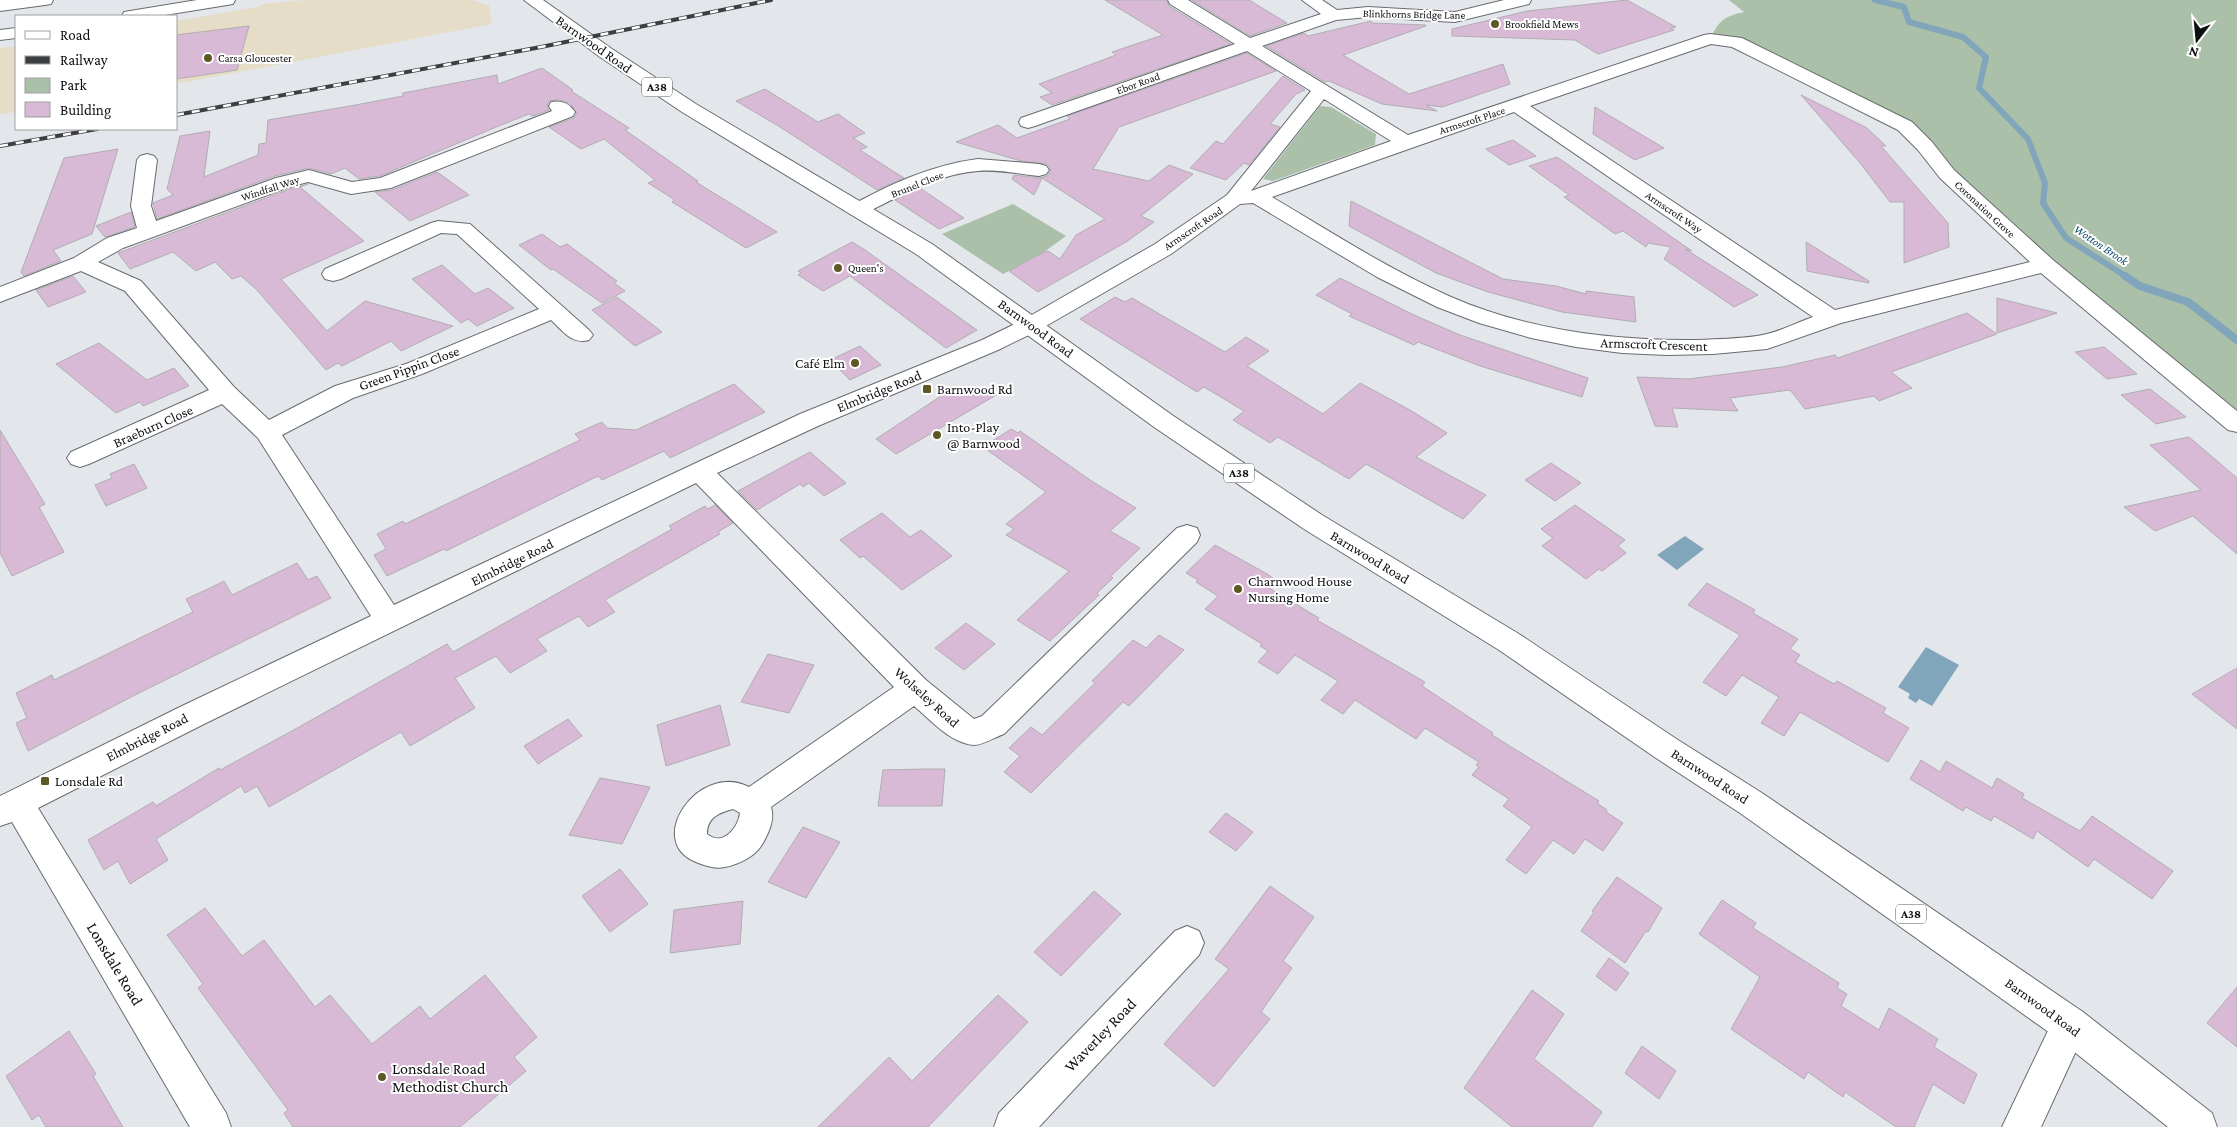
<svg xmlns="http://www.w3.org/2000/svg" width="2237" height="1127" viewBox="0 0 2237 1127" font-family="'Crimson Pro',serif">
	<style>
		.industrial { fill: #e5ddc7 }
		.green { fill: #aac0a8 }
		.water { fill: #81a5bb }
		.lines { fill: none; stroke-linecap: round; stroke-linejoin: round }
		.stream-far1 { stroke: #81a5bb; stroke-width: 6 }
		.stream { stroke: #81a5bb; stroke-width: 8 }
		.building { fill: #d8bad7; stroke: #b1adb1 }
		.minor-casing { stroke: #686b6f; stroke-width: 2 }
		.major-casing { stroke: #686b6f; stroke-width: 2 }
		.highway-casing { stroke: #686b6f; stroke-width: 2 }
		.minor { fill: #fff; fill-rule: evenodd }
		.major { fill: #fff; fill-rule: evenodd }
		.highway { fill: #fff; fill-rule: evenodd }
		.rail-casing { stroke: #3c3e41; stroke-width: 4 }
		.rail { stroke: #fff; stroke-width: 2.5; stroke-dasharray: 8; stroke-linecap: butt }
		.poi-dot { fill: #5d5824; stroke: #fff; stroke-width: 2 }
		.labels { text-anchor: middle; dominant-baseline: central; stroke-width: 4; stroke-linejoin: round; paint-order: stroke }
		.far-street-label { font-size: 11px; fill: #0e0f11; stroke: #fff }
		.far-poi-label { font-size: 11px; fill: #0e0f11; stroke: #fff; text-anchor: start }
		.shield { fill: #fff; stroke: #565758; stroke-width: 1 }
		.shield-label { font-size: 12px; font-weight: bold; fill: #0e0f11 }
		.far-water-label { font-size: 12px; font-style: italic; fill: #074b6b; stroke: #fff }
		.street-label { font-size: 14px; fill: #0e0f11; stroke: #fff }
		.poi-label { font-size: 14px; fill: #0e0f11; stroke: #fff; text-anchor: start }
		.near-street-label { font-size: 16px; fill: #0e0f11; stroke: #fff }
		.near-poi-label { font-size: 16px; fill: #0e0f11; stroke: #fff; text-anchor: start }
	</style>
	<rect width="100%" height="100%" fill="#e3e7ec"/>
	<path class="industrial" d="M305 0H471L489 5 492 24 176 84V21L261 6 262 4Z
		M16 46V112L0 114V48Z"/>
	<path class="green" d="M1729 0H2237V424L2045 265 1905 126 1736 42 1710 39C1719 21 1724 16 1744 12Z
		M1320 106 1331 107 1376 134 1375 145 1273 181 1263 179Z
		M1013 204 1066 236 1044 252 1003 274 942 234Z"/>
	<path class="water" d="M1685 536 1704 549 1677 570 1657 555Z
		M1926 647 1959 665 1932 706 1919 699 1916 703 1908 698 1910 694 1898 687Z"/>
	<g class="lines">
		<path class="stream-far1" d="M1875 0 1904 7 1909 22 1963 37 1986 57 1979 88 2028 139 2045 183 2043 203 2066 238 2127 277"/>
		<path class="stream" d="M2125 276 2140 286 2188 302 2237 340"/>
	</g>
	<path class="building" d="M1105 0H1166L1169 6 1231 44 1052 105 1040 97 1052 93 1039 84 1116 55 1112 52 1163 35Z
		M1192 0H1249L1287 23 1250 36Z
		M1627 0 1676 27 1671 28 1674 30 1598 54 1575 40 1452 36V29L1527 11Z
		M1371 21 1372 23 1426 25V26L1343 55 1409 94 1503 64 1510 84 1442 107 1426 105 1437 111 1382 104 1329 81 1325 82 1266 46 1304 33 1308 36Z
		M249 26 237 70 176 79V35Z
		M1247 53 1276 71 1119 127 1093 169 1149 181 1169 165 1193 174 1141 216 1154 222 1126 242 1038 292 1009 271 1044 252 1048 251 1060 259 1076 235 1105 219 1042 178 1034 195 1012 179 1014 175 1039 178 1047 176 1051 170 1047 164 1021 161 956 142 998 125 1017 138 1070 119 1067 116Z
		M542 68 573 90 571 91 629 128 625 130 698 181 696 182 777 232 746 248 672 202 675 200 648 183 655 180 604 139 581 149 549 127 574 118 577 113 569 103 559 100 549 101 547 105 549 110 533 116 529 114 501 125 380 176 359 179 345 168 331 174 309 168 275 176 157 219 153 203 173 195 167 189 180 136 210 131 204 177 258 155 259 144 266 143 268 120 350 106 403 96V93L497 75 498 84Z
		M1283 76 1305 90 1296 94 1270 124 1280 127 1249 165 1244 163 1226 180 1190 168 1216 141 1223 144Z
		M765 89 818 122 838 114 865 133 853 138 867 147 860 150 904 178 877 190 780 127 736 101Z
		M1801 95 1867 128 1886 146H1881L1948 223 1949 247 1904 263V202H1890L1860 163Z
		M1595 107 1664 148 1635 160 1593 134Z
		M1513 140 1536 156 1509 165 1486 149Z
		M118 149 92 234 53 250 61 261 24 276 21 272 64 158Z
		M1557 157 1692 251 1685 249 1758 295 1734 307 1664 259 1671 247 1648 243 1646 247 1623 231 1615 234 1564 197 1569 195 1529 166Z
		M437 172 469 195 410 221 375 192 392 190Z
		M308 184 300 187 364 241 281 279 327 331 365 301 453 326 401 351 391 341 342 366 338 363 326 370 257 290 241 276 232 279 215 262 196 271 173 252 130 269 118 253 290 189Z
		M920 188 964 218 939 229 895 200Z
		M1351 201 1503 279 1556 286 1586 294V291L1634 297 1636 322 1562 312 1488 292 1436 273 1349 226Z
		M131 212 135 227 105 237 96 226Z
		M542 234 560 247 567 244 617 281 614 283 625 291 602 303 553 269 551 270 519 245Z
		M852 242 865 250 977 330 946 348 850 276 823 291 798 275 801 273 798 271Z
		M1806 242 1869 281V283L1807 271Z
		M442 265 475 294 488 288 514 308 477 326 468 319 461 323 412 279Z
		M73 276 86 292 48 307 36 290Z
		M1340 278 1414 315 1460 335 1588 378 1582 397 1480 366 1418 342 1414 345 1349 316 1352 314 1316 295Z
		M617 297 662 332 635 346 592 310Z
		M1115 297 1125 302 1132 298 1225 352 1246 337 1269 351 1247 366 1323 414 1360 383 1410 410 1447 433 1416 457 1486 495 1463 519 1366 464 1349 479 1278 437 1270 443 1233 420 1244 411 1204 387 1197 392 1080 319Z
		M1997 298 2057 313 1997 333Z
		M1967 313 1997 334 1891 372 1912 388 1879 401 1874 396 1805 409 1790 390 1730 398 1738 411 1672 408 1678 427 1655 426 1637 377 1688 379 1782 367 1835 355 1838 358Z
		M99 343 147 380 174 368 189 386 143 406 140 402 116 413 56 364Z
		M860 346 881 365 850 380 830 360Z
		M2104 347 2137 374 2107 379 2075 352Z
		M734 384 765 412 670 458 664 451 602 480 598 476 446 551 444 549 387 576 374 555 386 549 377 534 403 521 405 524 580 440 575 434 602 422 607 428 636 430Z
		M2150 389 2186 417 2156 424 2121 395Z
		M944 394H998L896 454 876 439Z
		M1011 429 1018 433 1020 431 1093 482 1136 508 1110 531 1140 548 1111 576 1113 578 1097 593 1099 595 1050 641 1017 620 1069 571 1006 535 1014 529 1006 524 1046 492 983 447Z
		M0 430 45 504 39 507 64 552 12 576 0 553Z
		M2189 437 2237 478V554L2193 516 2155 531 2124 507 2201 490 2150 445Z
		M810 452 846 483 824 496 809 483 803 487 800 484 757 510 738 491Z
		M1551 463 1581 483 1555 501 1525 480Z
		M134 464 147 488 106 506 95 485 112 478 110 474Z
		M715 505 733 523 718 532 720 534 605 600 615 612 588 627 579 616 537 639 547 651 510 673 496 656 455 678 475 708 410 746 401 732 269 807 257 786 245 793 241 786 156 839 168 860 130 884 118 861 104 870 88 840 153 802 156 806 219 768 220 770 290 732 447 644 453 652 672 529 669 526 705 506 708 509Z
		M1575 505 1625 540 1618 546 1626 553 1602 571 1599 569 1586 579 1542 546 1553 538 1541 529Z
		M882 513 910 537 921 530 952 556 902 590 863 556 860 558 840 540Z
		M1215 545 1269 575 1276 581 1269 588 1319 618 1317 620 1425 682 1422 686 1493 733 1492 735 1599 801 1597 803 1607 810 1606 812 1623 823 1603 851 1585 839 1574 854 1553 840 1526 874 1506 860 1532 827 1503 806 1509 799 1472 775 1479 767 1476 765 1479 762 1425 728 1416 739 1355 700 1343 714 1321 700 1338 681 1295 655 1278 674 1258 662 1268 651 1260 646 1262 644 1205 609 1218 596 1196 582 1198 580 1186 573Z
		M297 563 308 580 317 576 331 598 135 695 28 751 16 723 27 718 16 693 52 675 54 680 193 612 186 599 210 588 224 581 232 595Z
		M1707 583 1755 610 1753 613 1798 639 1790 649 1800 655 1795 662 1834 684 1837 681 1886 708 1883 713 1909 728 1888 762 1800 712 1784 736 1761 723 1779 697 1742 675 1726 696 1703 682 1740 635 1688 605Z
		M966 623 995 644 964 670 935 648Z
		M1159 635 1184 650 1129 706 1123 702 1031 793 1004 772 1020 756 1009 748 1031 727 1042 735 1095 683 1092 681 1133 640 1146 648Z
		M768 654 814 665 789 713 741 702Z
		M2237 668V729L2192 694Z
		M720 705 730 745 666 766 657 725Z
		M568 719 582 736 538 764 524 746Z
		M1921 760 1940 772 1946 761 1992 788 1997 778 2024 794 2022 798 2080 831 2092 816 2173 871 2152 899 2094 859 2088 867 2037 831 2033 839 1994 816 1991 821 1966 807 1963 811 1910 779Z
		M924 769H945L942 806H878L883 770Z
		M600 778 650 787 622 844 569 835Z
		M1226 813 1253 832 1236 851 1209 832Z
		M803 827 840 842 806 898 768 882Z
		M620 869 648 904 610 932 582 896Z
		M1617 877 1662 908 1648 932 1646 931 1625 963 1581 931 1594 912 1592 911Z
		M1270 886 1314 917 1283 961 1292 968 1261 1012 1270 1019 1214 1087 1164 1044 1229 969 1215 959Z
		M1094 891 1121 914 1061 976 1034 952Z
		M1722 900 1756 923 1753 928 1839 983 1837 988 1847 994 1841 1006 1879 1030 1889 1008 1938 1039 1934 1047 1977 1074 1964 1104 1933 1084 1914 1127H1896L1845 1092 1843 1097 1808 1072 1804 1079 1731 1029 1760 977 1699 934Z
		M743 901 740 944 670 953 674 910Z
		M205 908 242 956 264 940 315 1007 330 995 372 1044 420 1006 430 1019 485 975 537 1037 514 1057 526 1071 460 1127H293L284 1113 288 1110 198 988 203 984 167 935Z
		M1609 958 1629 973 1616 991 1596 976Z
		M2237 987V1047L2207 1023Z
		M1532 990 1564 1014 1534 1059 1602 1112 1592 1127H1512L1464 1088Z
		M998 995 1028 1022 928 1127H818L889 1057 912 1081Z
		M69 1031 96 1074 93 1076 123 1127H46L39 1115 32 1120 6 1076Z
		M1642 1046 1676 1071 1659 1099 1625 1073Z"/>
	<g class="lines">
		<g class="minor-casing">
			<path id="minor" d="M0 0H11L9 4 0 6Z
				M1168 0H1188L1250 38 1321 14 1302 0H1322L1337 10 1368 7 1455 12 1504 0H1531L1529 4 1455 22 1368 17 1336 20 1262 46 1408 135 1704 35 1710 34 1742 38 1912 122 1932 142 1954 170 2053 260 2237 411V432L2228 430 2041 273 1841 323 1767 349 1713 354 1667 355 1622 353 1576 347 1531 338 1479 323 1437 307 1377 277 1253 203 1240 204 1171 254 1039 330 998 350 818 426 717 473 926 680 974 719 982 716 1177 528 1187 525 1197 528 1200 535 1197 542 1004 734C995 737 983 745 974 745 950 743 931 720 914 706L771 807C775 819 769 832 763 843 756 856 740 864 725 867 715 869 706 866 696 862 644 842 698 761 749 787L894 687 696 483 204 724 38 808 226 1113 231 1127H190L12 822 0 826V796L182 706 371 616 258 438 222 404 89 464 80 467 71 464 67 458 71 452 209 390 125 291 81 271 0 302V287L74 258 107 238 137 228 131 206 137 160 140 156 147 154 154 156 157 160 151 206 156 221 276 178 309 170 352 182 380 178 552 111 549 106 551 102C562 100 569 103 575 112L573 116 391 188 351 194 308 182 289 187 123 248 98 262 141 281 234 387 269 420 335 386 406 364 539 309 457 234 441 233 341 279 333 281 325 279 322 274 325 269 431 223 438 221 470 224 589 330 593 335 589 340C572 345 563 331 551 320L422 374 353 398 282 435 394 605 800 414 982 340 1023 320 1155 244 1227 195 1311 91 1247 51 1035 126 1028 128 1021 126 1019 122 1021 118 1235 44 1170 4ZM1711 44 1732 47 1898 130 1918 150 1940 178 2030 262 1835 310 1530 106ZM1324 99 1391 141 1251 191ZM1514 112 1813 317C1798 322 1783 330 1767 334 1745 339 1719 339 1696 340 1613 341 1527 330 1451 297 1388 269 1331 232 1272 197ZM733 809 740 813C738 828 723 847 707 834 707 818 718 813 733 809Z
				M978 159 1039 164 1046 166 1049 170 1046 174 1039 176C1019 174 998 169 978 171 937 174 900 196 864 214L857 216 850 214 847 210 850 206C891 184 931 165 978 159Z
				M1187 926 1199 931 1204 943 1199 955 1039 1127H994L999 1113 1175 931Z
				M2070 1007 2083 1012 2088 1025 2041 1127H2002L2057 1012Z"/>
		</g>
		<g class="major-casing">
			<path id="major" d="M524 0H543L612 49 696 104 932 244 1172 415 1322 515 1519 634 1678 740 1762 793 2083 1012 2212 1113 2217 1127H2168L2057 1038 1740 813 1656 758 1499 650 1304 529 1154 427 916 254 682 112 600 57Z"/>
		</g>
		<g class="highway-casing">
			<path id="highway" d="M7 0H53L51 4 45 5 0 11V1Z
				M197 0H235L233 4 227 5 159 16H122L124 12 130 11Z
				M16 28V38L0 40V30Z"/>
		</g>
		<use href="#minor" class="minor"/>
		<use href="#major" class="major"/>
		<use href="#highway" class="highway"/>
		<g class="rail-casing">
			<path id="rail" d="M176 115 541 47 771 0
				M0 146 97 129"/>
		</g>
		<use href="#rail" class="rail"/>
	</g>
	<g class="poi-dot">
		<circle cx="1495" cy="24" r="5"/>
		<circle cx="208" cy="58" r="5"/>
		<circle cx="838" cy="268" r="5"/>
		<circle cx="855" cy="363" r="5"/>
		<rect x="922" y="384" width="10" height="10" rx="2.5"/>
		<circle cx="937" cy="435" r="5"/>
		<circle cx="1238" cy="589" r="5"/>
		<rect x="40" y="776" width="10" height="10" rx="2.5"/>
		<circle cx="382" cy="1077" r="5"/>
	</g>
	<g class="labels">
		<g class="far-street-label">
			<text transform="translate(1414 14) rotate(1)">Blinkhorns Bridge Lane</text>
			<text transform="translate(1138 83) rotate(-20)">Ebor Road</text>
			<text transform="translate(1472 120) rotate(-18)">Armscroft Place</text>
			<text transform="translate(917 184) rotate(-22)">Brunel Close</text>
			<text transform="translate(270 188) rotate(-18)">Windfall Way</text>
			<text transform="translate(1985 209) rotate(43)">Coronation Grove</text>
			<text transform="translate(1674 212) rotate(34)">Armscroft Way</text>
			<text transform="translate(1193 228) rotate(-34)">Armscroft Road</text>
		</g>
		<g class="far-poi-label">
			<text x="1505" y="24">Brookfield Mews</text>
			<text x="218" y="58">Carsa Gloucester</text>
			<text x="848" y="268">Queen's</text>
		</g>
		<g class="shield">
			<rect x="642" y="77.5" width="30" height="19" rx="4"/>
			<rect x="1224" y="463.5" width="30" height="19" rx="4"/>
			<rect x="1896" y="904.5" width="30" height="19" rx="4"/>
		</g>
		<g class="shield-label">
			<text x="657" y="87">A38</text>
			<text x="1239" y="473">A38</text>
			<text x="1911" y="914">A38</text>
		</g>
		<g class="far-water-label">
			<text transform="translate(2101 245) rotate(34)">Wotton Brook</text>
		</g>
		<g class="street-label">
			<text transform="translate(594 44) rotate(35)">Barnwood Road</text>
			<text transform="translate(1036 328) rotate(36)">Barnwood Road</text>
			<text transform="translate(1654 344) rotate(2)">Armscroft Crescent</text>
			<text transform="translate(409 368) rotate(-20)">Green Pippin Close</text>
			<text transform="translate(879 391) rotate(-22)">Elmbridge Road</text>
			<text transform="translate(153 426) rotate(-24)">Braeburn Close</text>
			<text transform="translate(1370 557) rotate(31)">Barnwood Road</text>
			<text transform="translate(512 562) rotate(-26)">Elmbridge Road</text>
			<text transform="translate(927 697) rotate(42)">Wolseley Road</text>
			<text transform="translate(147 737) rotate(-27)">Elmbridge Road</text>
			<text transform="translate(1710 776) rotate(33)">Barnwood Road</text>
			<text transform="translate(2043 1007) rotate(36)">Barnwood Road</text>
		</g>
		<g class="poi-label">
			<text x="845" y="363" text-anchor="end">Café Elm</text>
			<text x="937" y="389">Barnwood Rd</text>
			<text x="947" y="427">Into-Play<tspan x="947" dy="16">@ Barnwood</tspan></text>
			<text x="1248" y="581">Charnwood House<tspan x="1248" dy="16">Nursing Home</tspan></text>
			<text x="55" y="781">Lonsdale Rd</text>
		</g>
		<g class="near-street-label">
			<text transform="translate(115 964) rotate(59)">Lonsdale Road</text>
			<text transform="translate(1100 1035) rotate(-46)">Waverley Road</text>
		</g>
		<g class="near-poi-label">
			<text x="392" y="1068">Lonsdale Road<tspan x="392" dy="18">Methodist Church</tspan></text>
		</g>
	</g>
	<rect x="15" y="15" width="162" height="115" fill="#ffffff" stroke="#9f9fa0"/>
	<rect x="25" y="31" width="25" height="8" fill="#ffffff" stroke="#9f9fa0"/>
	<text x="60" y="40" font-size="15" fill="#0e0f11">Road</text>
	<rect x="25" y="56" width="25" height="8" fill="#3c3e41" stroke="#9f9fa0"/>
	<text x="60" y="65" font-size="15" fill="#0e0f11">Railway</text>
	<rect x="25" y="78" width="25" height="15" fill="#aac0a8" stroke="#9f9fa0"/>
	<text x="60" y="90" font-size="15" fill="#0e0f11">Park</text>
	<rect x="25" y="102" width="25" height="15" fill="#d8bad7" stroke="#9f9fa0"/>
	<text x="60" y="115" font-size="15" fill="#0e0f11">Building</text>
	<g transform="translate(2197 40) rotate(196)" stroke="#ffffff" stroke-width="4" paint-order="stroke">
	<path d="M0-4L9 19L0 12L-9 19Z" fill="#0e0f11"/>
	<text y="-8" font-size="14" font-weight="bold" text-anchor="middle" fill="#0e0f11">N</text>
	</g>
</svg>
